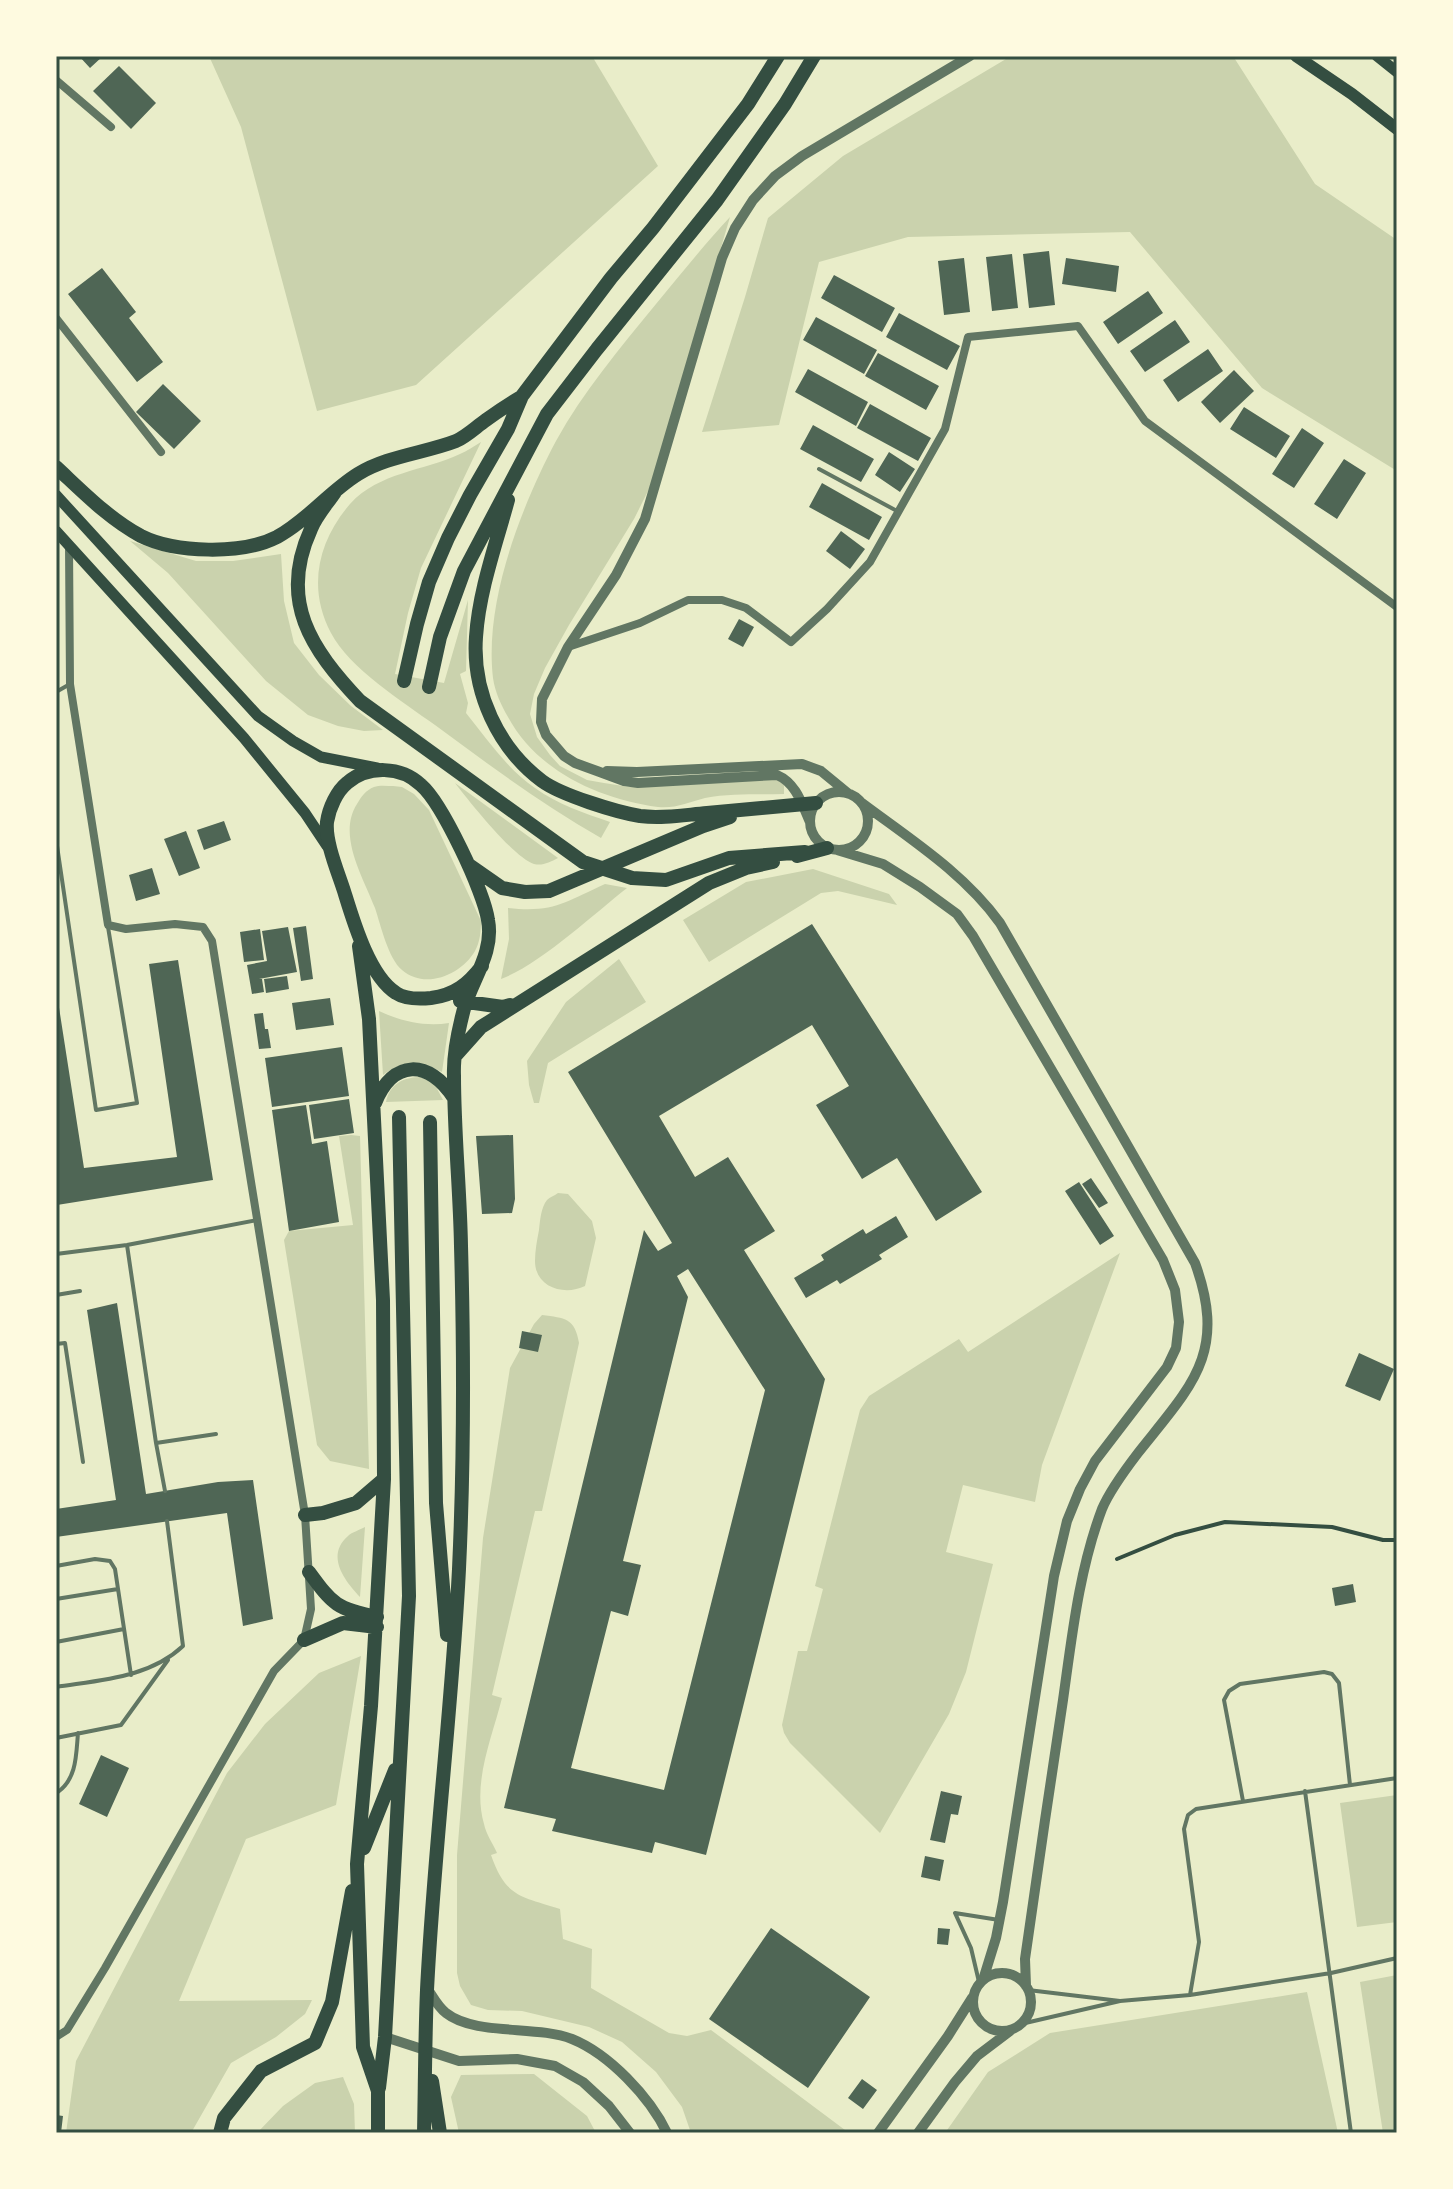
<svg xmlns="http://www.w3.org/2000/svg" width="1453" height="2189" viewBox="0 0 1453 2189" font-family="Quicksand,sans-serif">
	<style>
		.green { fill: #cad2ad }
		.building { fill: #4f6655; fill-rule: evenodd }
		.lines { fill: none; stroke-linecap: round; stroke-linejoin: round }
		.path { stroke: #344e41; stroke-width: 4 }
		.service { stroke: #617663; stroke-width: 4 }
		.minor { stroke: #617663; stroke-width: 8 }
		.tertiary { stroke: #617663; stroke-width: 10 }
		.secondary { stroke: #344e41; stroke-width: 11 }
		.primary { stroke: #344e41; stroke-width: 12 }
		.trunk { stroke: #344e41; stroke-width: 14 }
		.neatline { fill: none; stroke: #344e41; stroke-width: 3 }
	</style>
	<rect width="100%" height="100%" fill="#e9edc9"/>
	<path class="green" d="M209 56H592L658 166 416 385 317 411 241 127Z
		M1011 56H1233L1315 184 1397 240V471L1262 388 1130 232 908 237 819 262 779 425 702 432 745 297 768 218 843 156Z
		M730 217 651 485 634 519 569 625 545 668 534 694 530 714 537 737 550 755 560 766 587 780 604 783 630 787 761 777 780 780 784 785V794C758 795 731 793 705 798 689 802 675 809 658 807 599 799 537 771 508 717 501 705 495 692 493 678 484 602 521 507 556 441 583 392 620 348 656 304 680 275 704 245 730 217Z
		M481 442 421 568 408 613 395 674 444 683 468 600 466 671 460 674 468 703 466 713C487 739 507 769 535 788 557 804 584 813 610 822L601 838C543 805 489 765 435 725 403 702 349 668 331 633 307 588 318 541 350 504 379 472 424 471 460 454 467 451 474 446 481 442Z
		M130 541 196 561H233L281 554 284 601 294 643 319 675 351 706 383 730 364 731 338 726 308 715 266 681 168 573Z
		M455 783 558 858C550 862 543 866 534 864 515 859 468 800 455 783Z
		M393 786 402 787 414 794 429 810 481 921C481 931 480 942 475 951 461 975 425 990 402 970 388 958 381 926 375 908 363 877 337 835 357 804 361 797 366 790 374 787 379 785 387 786 393 786Z
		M813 869 889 894 897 905 838 891 821 893 709 962 683 920 746 882Z
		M605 884 627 888C594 914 539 965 501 979L509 939 508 908C554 913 565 902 605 884Z
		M619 959 646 1002 548 1063 539 1103H534L529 1085 527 1061 566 1002Z
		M379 1011C400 1021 425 1027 449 1023L442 1072C418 1060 405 1059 383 1075Z
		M419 1077 433 1081 443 1100 386 1102C390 1084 402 1078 419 1077Z
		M351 1135 360 1136 369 1469 330 1461 317 1445 284 1240 289 1231 353 1225 339 1136Z
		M558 1193 568 1194 592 1221 596 1238 585 1286C565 1296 535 1288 535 1261 535 1251 537 1240 539 1230 540 1221 541 1207 547 1200 550 1197 554 1196 558 1193Z
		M1120 1253 1042 1465 1035 1502 963 1485 946 1552 993 1564 966 1672 949 1714 880 1833 790 1743 784 1733 782 1725 798 1651H807L823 1589 815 1586 860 1410 869 1396 959 1339 968 1352Z
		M542 1315C565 1318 575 1318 579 1343L542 1511H535L492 1695 502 1698C492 1738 472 1783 484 1824 486 1834 493 1844 497 1853L491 1855C506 1898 521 1896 560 1909L563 1939 592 1949 591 1988 669 2033 687 2036 711 2030 845 2130 843 2133H691L682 2107 656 2072 622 2042 589 2027 522 2011 488 2010 471 2005 460 1986 457 1973V1855L483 1538 510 1368 534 1324Z
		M365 1527 360 1597C345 1581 325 1556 348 1536 352 1532 360 1530 365 1527Z
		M361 1656 336 1805 246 1839 179 2001 312 2000 305 2014 276 2037 231 2063 191 2133H66L76 2061 227 1773 265 1724 319 1673Z
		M1397 1795V1922L1357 1927 1340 1803Z
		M1397 1975V2133H1383L1360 1982Z
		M1307 1992 1338 2133H945L988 2072 1050 2033Z
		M534 2074 587 2116 596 2133H459L451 2097 461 2075Z
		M343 2077 354 2104 355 2133H257L283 2106 315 2083Z"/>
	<path class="building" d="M79 56H103L90 68Z
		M119 66 156 103 131 129 93 91Z
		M1049 251 1055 305 1029 308 1023 254Z
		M1012 254 1018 308 992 311 986 257Z
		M964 258 970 312 944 315 938 261Z
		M1066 258 1119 266 1116 292 1062 284Z
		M102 268 136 312 129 318 163 362 137 382 68 294Z
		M834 275 895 308 882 332 821 298Z
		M1148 291 1163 313 1118 344 1103 322Z
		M899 313 960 346 947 370 886 337Z
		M816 317 877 350 864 374 803 340Z
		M1175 320 1190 342 1145 372 1130 351Z
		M1208 349 1223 371 1178 402 1163 380Z
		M878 353 939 386 926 410 865 376Z
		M808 369 868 402 856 426 795 392Z
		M1234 370 1254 391 1220 423 1201 402Z
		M163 384 201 421 174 449 136 412Z
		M870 404 931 438 918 461 857 428Z
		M1244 407 1290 436 1276 458 1230 429Z
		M813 425 874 459 861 482 800 449Z
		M1302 428 1324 443 1294 488 1272 474Z
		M889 452 915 469 900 492 875 475Z
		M1344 459 1366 473 1337 519 1314 504Z
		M822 483 882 517 869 540 809 507Z
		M841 531 865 549 850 569 826 551Z
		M739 619 754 627 743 647 728 639Z
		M224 821 231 840 204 850 197 830Z
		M186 831 200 868 179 876 164 839Z
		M152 868 160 894 136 901 129 875Z
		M812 924 982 1192 936 1221 897 1158 862 1179 816 1105 849 1086 812 1025 659 1116 695 1177 728 1157 775 1231 744 1250 825 1379 706 1855 655 1842 652 1853 552 1831 556 1819 504 1808 644 1230 658 1251 672 1243 568 1072ZM688 1269 765 1390 664 1790 571 1768 611 1611 628 1616 641 1565 623 1561 688 1297 677 1276Z
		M306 926 313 979 301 981 293 928Z
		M288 927 297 972 259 979H262L264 992 252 994 247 965 267 961 262 931Z
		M260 929 264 960 244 962 240 932Z
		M178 960 213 1180 57 1205 56 1001H58L84 1168 177 1157 149 964Z
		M287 976 289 989 266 993 264 979Z
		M330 998 334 1025 296 1030 292 1003Z
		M263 1013 265 1029H268L271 1048 259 1049 254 1014Z
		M342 1047 349 1096 272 1107 265 1058Z
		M349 1099 354 1133 314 1139 309 1105Z
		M306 1105 312 1144 327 1141 339 1222 289 1231 272 1110Z
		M513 1135 515 1199 512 1213 482 1214 476 1136Z
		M1091 1178 1108 1203 1099 1208 1082 1184Z
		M1079 1182 1114 1236 1100 1245 1065 1191Z
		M896 1216 908 1237 879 1255 882 1259 840 1284 837 1280 806 1298 794 1278 824 1260 821 1255 863 1229 866 1234Z
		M117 1303 146 1494 218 1482 253 1480 273 1619 243 1626 227 1513 56 1537V1509L116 1500 87 1310Z
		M522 1331 542 1335 538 1352 519 1348Z
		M1359 1353 1394 1369 1380 1401 1345 1386Z
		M1353 1584 1356 1602 1335 1606 1332 1588Z
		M101 1755 129 1768 107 1817 79 1804Z
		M941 1791 962 1796 958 1815 951 1814 945 1843 930 1840Z
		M925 1856 944 1860 940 1881 921 1877Z
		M771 1928 870 1997 808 2088 709 2019Z
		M938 1928 950 1929 948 1945 937 1944Z
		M862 2079 877 2090 863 2109 848 2098Z
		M56 2115 63 2116 61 2133H56Z"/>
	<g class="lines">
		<path class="path" d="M1117 1559 1175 1535 1225 1522 1332 1527 1383 1540H1397"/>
		<path class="service" d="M819 469 897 511
			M56 692 70 684
			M56 839 96 1110 137 1103 108 927
			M127 1245 156 1443 165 1491
			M56 1254 127 1245 257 1220
			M56 1295 80 1291
			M56 1344 65 1343 83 1462
			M156 1443 216 1434
			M56 1566 95 1559 110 1561 115 1569 131 1675
			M56 1599 118 1589
			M56 1642 124 1629
			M56 1687C100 1680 149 1678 183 1646L167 1521
			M56 1738 121 1725 168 1660
			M56 1791 58 1792C77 1778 76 1755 78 1733
			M1305 1791 1351 2133
			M1243 1801 1224 1700 1229 1691 1240 1684 1324 1672 1332 1674 1339 1683 1350 1785
			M955 1913 971 1948 979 1982
			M955 1913 999 1920
			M1190 1995 1331 1973 1397 1958
			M1120 2001 1190 1995 1199 1942 1184 1829 1188 1815 1196 1809 1397 1778
			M1021 2024 1120 2001 1028 1990"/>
		<path class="minor" d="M56 80 111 127
			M56 318 161 452
			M568 647 640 623 688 600H722L746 608 791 642 827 609 870 562 945 429 968 337 1078 326 1145 421 1397 607
			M56 2037 67 2030 105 1968 274 1671 304 1640 311 1609 305 1515 212 941 203 927 175 924 126 929 108 925 70 684 69 545"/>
		<path class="tertiary" d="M607 771 637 772 802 764 821 771 849 794
			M810 821a29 29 0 1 1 58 0a29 29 0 1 1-58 0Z
			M862 803C910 839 964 873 1000 923L1195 1263C1228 1354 1191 1386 1138 1453 1125 1470 1110 1490 1102 1509 1079 1570 1072 1636 1063 1700 1050 1786 1037 1873 1025 1959L1026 1986
			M810 822C802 804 796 783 777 775L638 783 624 781 597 771 575 763 564 756 546 735 541 722 542 699 568 647 616 575 645 519 722 258 735 228 753 200 775 176 802 156 970 56
			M837 850 883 864 920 887 957 914 973 936 1163 1260 1175 1290 1179 1322 1176 1348 1167 1367 1095 1461 1080 1489 1067 1521 1054 1576 1003 1902 996 1938 983 1980
			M973 2002a29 29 0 1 1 58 0a29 29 0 1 1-58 0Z
			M427 1988C433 1997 438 2007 446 2013 475 2036 537 2025 572 2039 609 2054 650 2097 667 2133
			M385 2037 459 2061 517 2059 555 2066 583 2082 609 2106 630 2133
			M878 2133 948 2036 972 1998
			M918 2133 955 2082 977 2056 1010 2031"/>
		<path class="secondary" d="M1377 56 1397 72
			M56 495 258 716 293 741 321 757 377 768
			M56 531 244 738 305 813 327 846"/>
		<path class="primary" d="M1296 56 1352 94 1397 129"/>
		<path class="trunk" d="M56 467C82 491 109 519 141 536 175 553 242 555 277 537 308 520 329 492 358 474 387 456 425 453 456 441 467 436 476 427 486 420 497 412 509 404 521 397
			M335 492C327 504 316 516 311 529 278 601 311 649 360 701L583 862 632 878 666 880 729 858 805 852
			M508 500C496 544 479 591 476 637 472 692 498 748 542 781 561 795 616 812 640 816 662 819 684 815 707 813 743 810 780 806 816 803
			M404 681 417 624 429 582 448 538 470 495 508 429 522 396 611 278 653 228 748 104 778 56
			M429 687 440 637 464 571 547 414 597 349 717 200 785 104 814 56
			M797 856 827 848
			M469 865 502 888 525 892 549 891 703 826 730 817
			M359 946 369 1019 383 1300 384 1479 371 1706 357 1864 363 2047 378 2091V2133
			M460 1001 503 1007 510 1005
			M456 1055 481 1027 709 883 746 868 773 862
			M375 1103C393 1059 429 1059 454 1098
			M430 1122 436 1503 447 1635
			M305 1515 323 1513 356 1503 384 1479
			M309 1572C333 1605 337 1609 377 1617
			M304 1640 343 1623 377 1627
			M364 1848 395 1770
			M432 2081 440 2133
			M379 2088 385 2037 409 1596 399 1117
			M220 2133 224 2118 261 2071 315 2043 332 2002 352 1891
			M424 2133C425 2085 425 2037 427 1990 434 1849 452 1709 459 1569 464 1462 464 1354 461 1246 460 1189 454 1133 454 1076 453 1054 459 1027 465 1005 474 977 494 951 488 920 484 892 442 803 421 785 401 766 368 765 347 783 337 791 329 808 327 822 325 842 338 872 344 891 353 920 369 976 396 993 405 999 421 999 431 998 455 995 468 984 482 966"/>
	</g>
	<rect width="1453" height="2189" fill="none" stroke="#fefae0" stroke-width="116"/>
	<rect x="58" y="58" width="1337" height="2073" class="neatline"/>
</svg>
